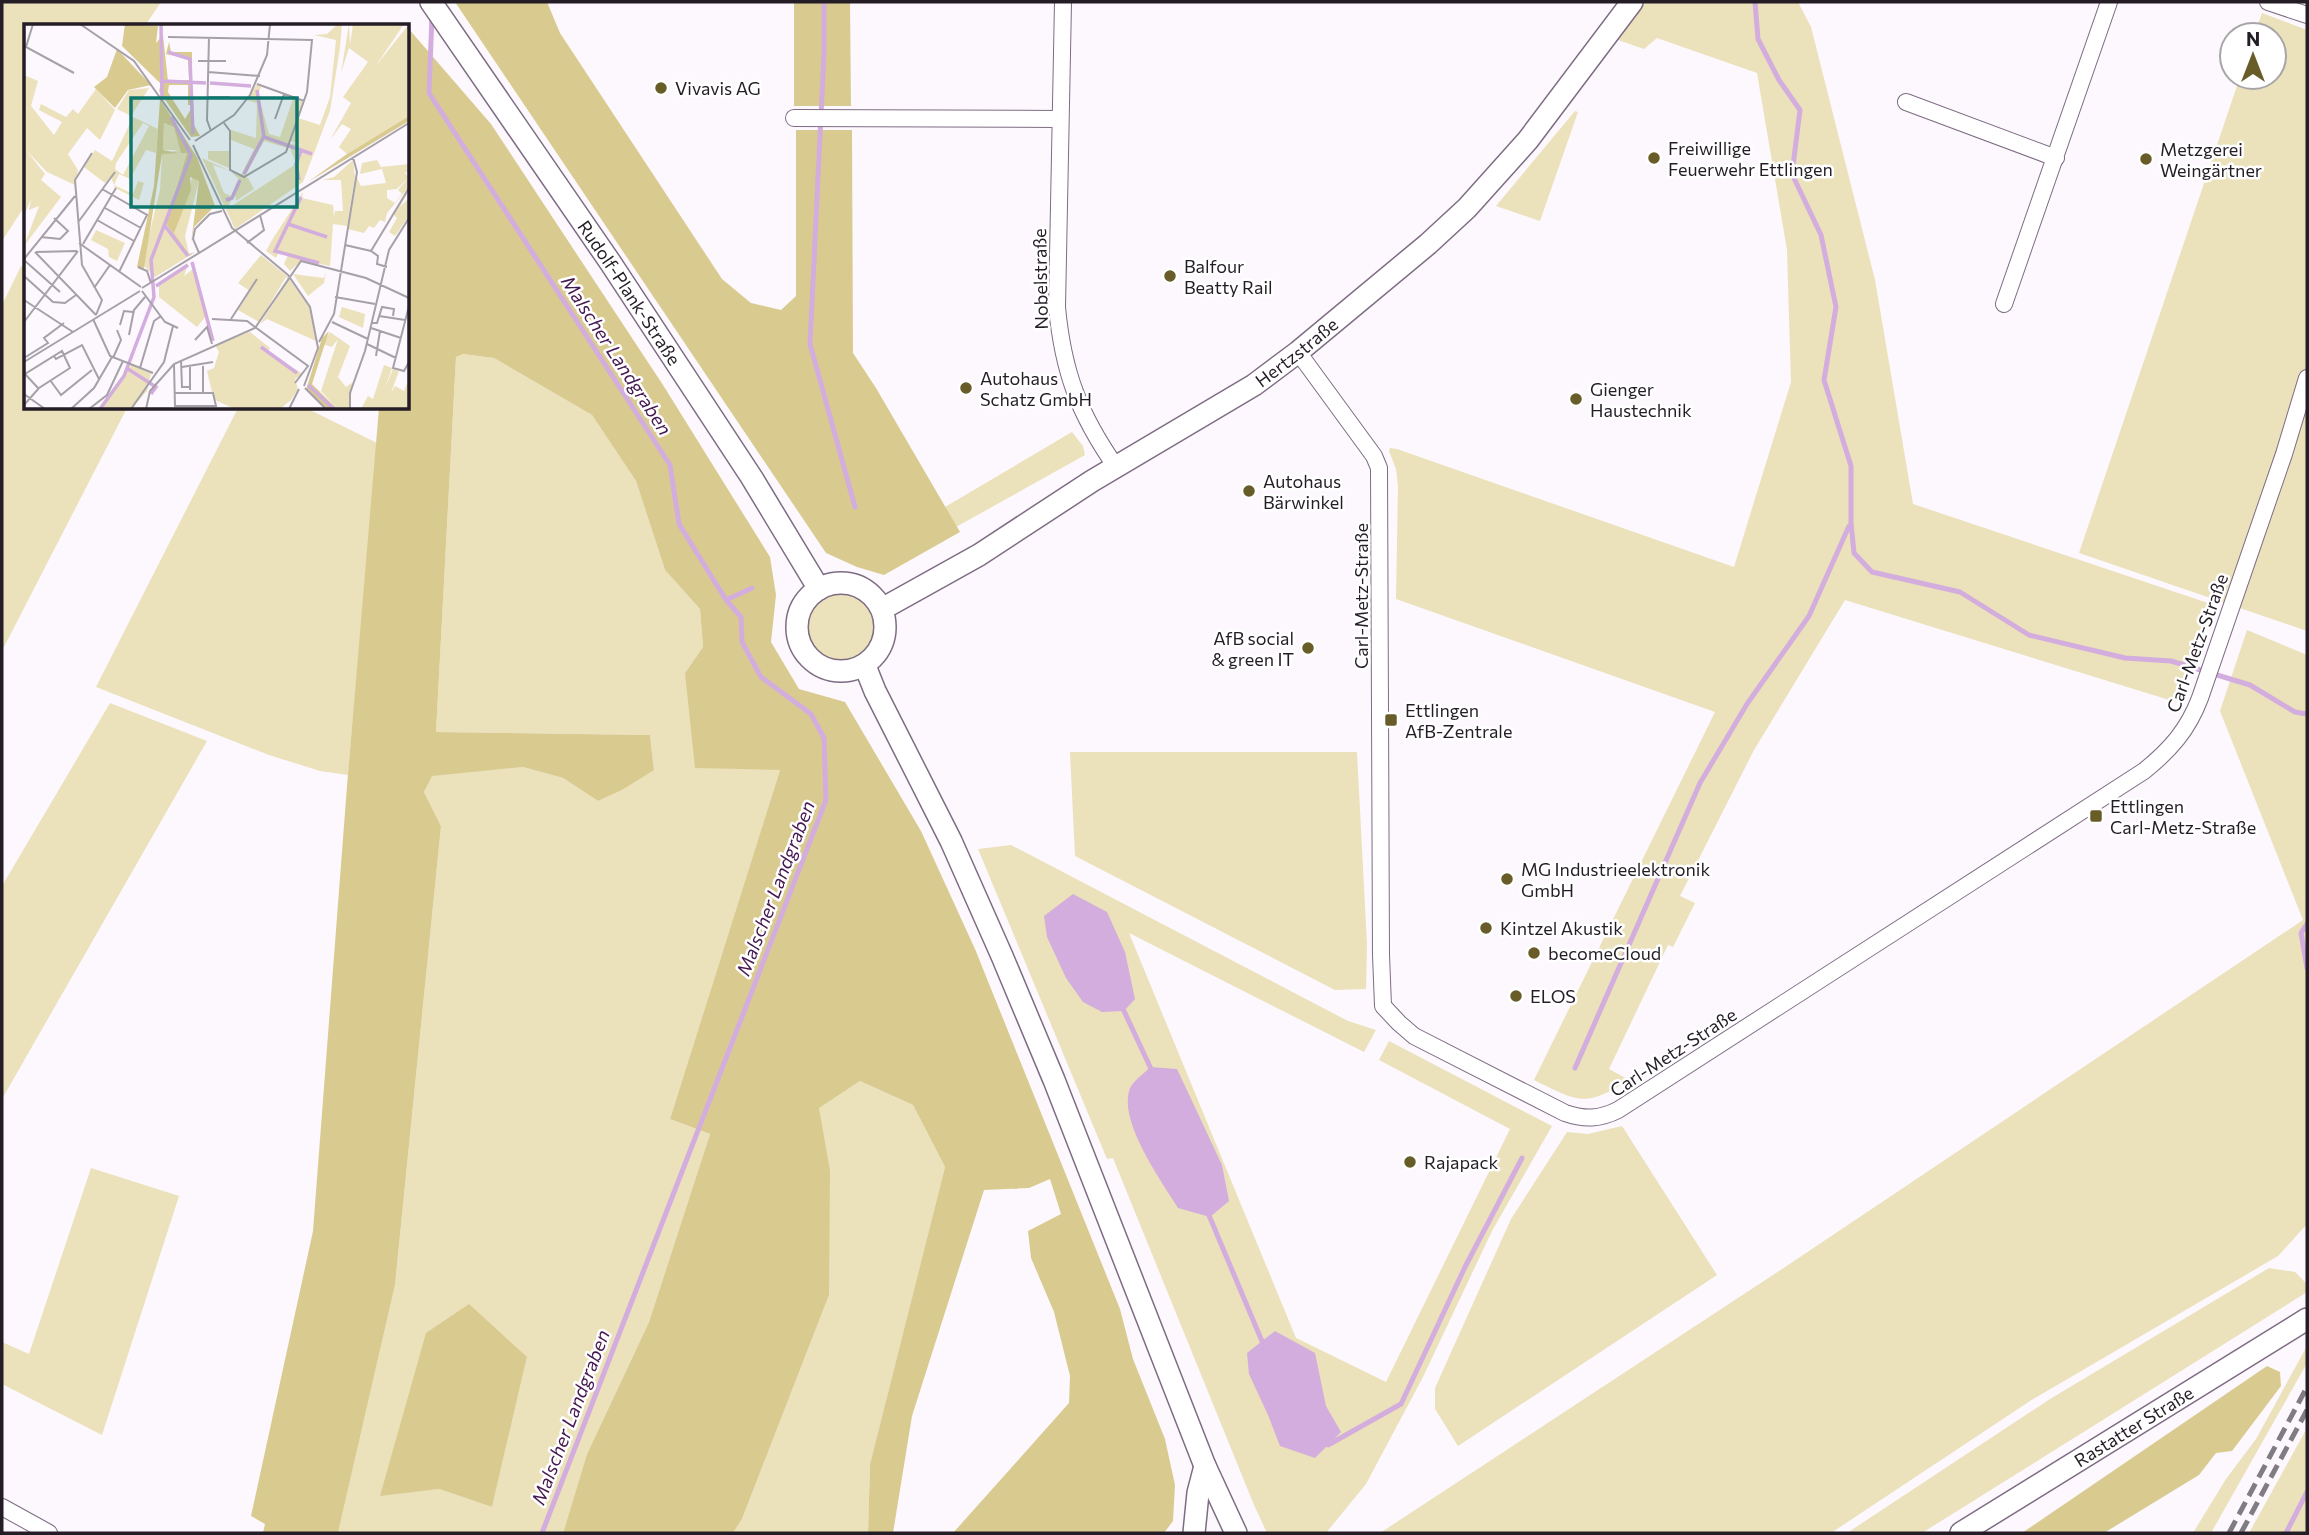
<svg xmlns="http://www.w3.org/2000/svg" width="2309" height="1535" viewBox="0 0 2309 1535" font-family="Commissioner,sans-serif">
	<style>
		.green { fill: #ebe1bb; fill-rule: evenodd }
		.forest { fill: #d9cb90 }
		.water { fill: #d3addd }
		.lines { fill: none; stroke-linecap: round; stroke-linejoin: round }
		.stream { stroke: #d3addd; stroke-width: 5 }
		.street-casing { stroke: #7e6c83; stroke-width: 18 }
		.secondary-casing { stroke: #7e6c83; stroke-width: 24 }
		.street { stroke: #fff; stroke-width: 16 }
		.secondary { stroke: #fff; stroke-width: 21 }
		.rail { stroke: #817b83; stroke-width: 5; stroke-dasharray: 14 7; stroke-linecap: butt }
		.poi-dot { fill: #685c29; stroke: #fff; stroke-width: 2.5 }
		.labels { text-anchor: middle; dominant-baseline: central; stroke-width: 5; stroke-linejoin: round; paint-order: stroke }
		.poi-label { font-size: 18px; fill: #241d26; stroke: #fff; text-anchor: start }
		.street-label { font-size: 18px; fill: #241d26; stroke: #fff }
		.water-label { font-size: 19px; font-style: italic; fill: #461851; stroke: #fff }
		.inset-river { fill: none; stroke: #d3addd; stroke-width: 3.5 }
		.inset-road { fill: none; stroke: #a6a0a8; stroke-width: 2 }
		.view { fill: #0f766e; fill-opacity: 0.15; stroke: #0f766e; stroke-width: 3.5 }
		.inset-edge { fill: none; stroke: #241d26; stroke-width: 3.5 }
	</style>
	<rect width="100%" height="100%" fill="#fcf8fe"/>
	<path class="green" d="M2 2H161L145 26H26V204L2 241Z
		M1646 2H1798L1811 27 1875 280 1913 504 2214 605 2176 702 1845 600 1754 750 1680 896 1695 903 1673 947 1668 945 1609 1069 1629 1080C1585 1108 1579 1102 1534 1080L1715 712 1396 599 1398 486 1396 469 1389 451 1390 448 1397 449 1734 567 1791 382 1787 250 1757 73 1657 38 1644 49 1618 40Z
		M2262 13 2307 30V631L2079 553 2240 77H2274V35H2254Z
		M1575 111 1578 112 1540 221 1496 206Z
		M21 266 26 269V408H127L4 647 2 646V305Z
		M463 354 494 358 592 415 636 481 665 570 700 609 703 647 685 673 780 770 670 1119 710 1134 649 1322 587 1454 563 1533H338L395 1285 441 826 424 792 432 775 523 767 563 778 598 801 622 790 654 769 650 735 436 732 456 357ZM527 1357 492 1507 439 1489 380 1495Z
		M238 408H306L377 443 348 775 320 771 269 755 96 687Z
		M1072 432 1083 446 1085 455 956 527 945 507Z
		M806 627a35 35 0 1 1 70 0a35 35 0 1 1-70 0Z
		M2247 630 2307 655V1224L2278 1256 2030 1401 1831 1533H1380L1776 1273 2303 920 2220 711Z
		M110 703 207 741 2 1099V886Z
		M1070 752H1357L1367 945 1366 989 1335 990 1075 856Z
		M1011 845 1348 1021 1376 1030 1364 1052 1129 933 1296 1338 1386 1382 1510 1129 1379 1060 1389 1041 1552 1126 1492 1231 1423 1377 1366 1484 1326 1533H1267L1254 1505 1113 1158 1107 1159 978 849Z
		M860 1081 913 1105 945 1167 870 1464 868 1533H733L742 1519 829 1295 819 1107Z
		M1622 1126 1717 1275 1458 1446 1435 1409V1388L1511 1219 1567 1132 1588 1134Z
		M91 1168 179 1196 102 1435 2 1384V1342L29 1354Z
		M2269 1268 2295 1272 2307 1284V1292L1922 1533H1847L2050 1399Z
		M2307 1346V1363L2211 1533H2193L2226 1479 2256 1439Z
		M2307 1428V1533H2249Z"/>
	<path class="forest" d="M455 2H547L560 33 722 279 751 303 781 310 796 296V130H852L853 353 876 388 960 532 884 575 857 567 826 553Z
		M794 2H850L851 106H794Z
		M408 28 491 124 663 385 770 557 776 595 771 642 799 689 845 702 921 831 975 949 1120 1309 1133 1359 1165 1439 1175 1485 1173 1521 1164 1533H953L1069 1403 1070 1376 1054 1312 1031 1258 1028 1231 1061 1214 1050 1179 1029 1188 984 1190 912 1416 893 1533H868L870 1464 945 1167 913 1105 860 1081 819 1108 830 1171 829 1295 742 1519 733 1533H563L587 1454 649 1322 710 1134 670 1119 780 770 695 768 685 673 703 647 700 609 665 570 636 481 592 415 494 358 463 354 456 357 436 732 650 735 654 770 622 790 598 801 563 778 523 767 432 776 424 792 441 826 395 1285 338 1533H263L265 1524 251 1516 313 1231 347 786 379 408H408Z
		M469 1304 527 1357 492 1507 439 1489 380 1496 426 1333Z
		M2267 1366 2280 1372 2281 1386 2232 1451 2216 1453 2199 1475 2104 1533H2022Z"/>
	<path class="water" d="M1073 894 1107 912 1125 952 1135 999 1124 1011 1102 1012 1083 1002 1066 978 1047 937 1044 916Z
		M1150 1067 1177 1069 1222 1165 1229 1201 1210 1217 1178 1208C1161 1180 1120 1124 1129 1091 1131 1082 1144 1074 1150 1067Z
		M1275 1331 1315 1353 1326 1406 1341 1432 1315 1458 1280 1446 1268 1415 1249 1374 1247 1353Z"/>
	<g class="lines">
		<path class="stream" d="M824 2V53L810 344 855 507
			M1755 2 1758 39 1779 80 1800 110 1792 174 1821 235 1836 307 1824 380 1851 466V523L1854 553 1872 572 1960 592 2029 635 2125 658 2171 661 2250 685 2295 712 2307 714
			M432 15 429 93 670 465 679 524 726 600 741 617 742 642 761 677 811 714 824 738 826 800 542 1533
			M726 600 752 588
			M2307 924 2301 933 2307 968
			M1124 1011 1152 1071
			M1575 1068 1700 783 1747 704 1809 616 1849 526
			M1208 1213 1264 1346
			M1325 1439 1328 1445 1401 1404 1465 1267 1522 1158
			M2286 1533 2307 1492"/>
		<g class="street-casing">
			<path id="street" d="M1063 2 1057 307C1063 372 1079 414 1116 467
				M2268 2 2307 15
				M1906 102 2056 158
				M794 118 1060 119
				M2004 304 2109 2
				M1298 352 1374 456 1379 468 1381 955 1383 1006 1399 1023 1414 1036 1565 1113C1585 1120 1600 1119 1618 1110L2144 771C2170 750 2188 730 2200 698L2284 454 2307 378
				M2 1507 49 1533"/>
		</g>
		<g class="secondary-casing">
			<g id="secondary">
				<path id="s1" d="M431 2 610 262 752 478 819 589"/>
				<circle cx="841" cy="627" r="44"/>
				<path id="s2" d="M882 609 979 555 1092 481 1254 385 1298 352 1428 244 1467 208 1528 140 1632 2"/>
				<path d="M865 666 875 691 951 841 1002 956 1054 1080 1205 1466 1236 1533"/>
				<path d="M1194 1533 1198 1493 1205 1466"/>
				<path id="s3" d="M1961 1533 2307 1319"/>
			</g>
		</g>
		<use href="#street" class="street"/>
		<use href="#secondary" class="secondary"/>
		<path class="rail" d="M2229 1533 2307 1387
			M2241 1533 2307 1410"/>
	</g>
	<g class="poi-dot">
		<circle cx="661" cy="88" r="7"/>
		<circle cx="1654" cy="158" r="7"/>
		<circle cx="2146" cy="159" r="7"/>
		<circle cx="1170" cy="276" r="7"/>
		<circle cx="966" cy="388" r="7"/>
		<circle cx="1576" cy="399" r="7"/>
		<circle cx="1249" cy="491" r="7"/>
		<circle cx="1308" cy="648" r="7"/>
		<rect x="1384" y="713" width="14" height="14" rx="3.5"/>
		<rect x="2089" y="809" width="14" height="14" rx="3.5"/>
		<circle cx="1507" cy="879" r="7"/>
		<circle cx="1486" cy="928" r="7"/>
		<circle cx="1534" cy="953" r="7"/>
		<circle cx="1516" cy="996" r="7"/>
		<circle cx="1410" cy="1162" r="7"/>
	</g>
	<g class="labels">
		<g class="poi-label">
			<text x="675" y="88">Vivavis AG</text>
			<text x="1668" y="148">Freiwillige<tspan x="1668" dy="21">Feuerwehr Ettlingen</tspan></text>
			<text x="2160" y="149">Metzgerei<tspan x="2160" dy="21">Weingärtner</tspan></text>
			<text x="1184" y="266">Balfour<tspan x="1184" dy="21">Beatty Rail</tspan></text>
			<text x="980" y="378">Autohaus<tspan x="980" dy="21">Schatz GmbH</tspan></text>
			<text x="1590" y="389">Gienger<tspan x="1590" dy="21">Haustechnik</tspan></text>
			<text x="1263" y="481">Autohaus<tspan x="1263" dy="21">Bärwinkel</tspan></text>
			<text x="1294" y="638" text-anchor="end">AfB social<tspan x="1294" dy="21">&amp; green IT</tspan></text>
			<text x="1405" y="710">Ettlingen<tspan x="1405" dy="21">AfB-Zentrale</tspan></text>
			<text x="2110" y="806">Ettlingen<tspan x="2110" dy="21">Carl-Metz-Straße</tspan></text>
			<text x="1521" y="869">MG Industrieelektronik<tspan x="1521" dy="21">GmbH</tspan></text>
			<text x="1500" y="928">Kintzel Akustik</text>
			<text x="1548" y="953">becomeCloud</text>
			<text x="1530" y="996">ELOS</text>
			<text x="1424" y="1162">Rajapack</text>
		</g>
		<g class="street-label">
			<text transform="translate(1040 279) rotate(-91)">Nobelstraße</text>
			<text stroke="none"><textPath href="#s1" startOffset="352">Rudolf-Plank-Straße</textPath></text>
			<text stroke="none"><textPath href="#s2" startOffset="488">Hertzstraße</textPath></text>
			<text transform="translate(1361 596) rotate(-90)">Carl-Metz-Straße</text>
			<text transform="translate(2197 643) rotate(-70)">Carl-Metz-Straße</text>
			<text transform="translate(1673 1052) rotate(-33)">Carl-Metz-Straße</text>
			<text stroke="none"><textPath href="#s3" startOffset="203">Rastatter Straße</textPath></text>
		</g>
		<g class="water-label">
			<text transform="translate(617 355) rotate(57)">Malscher Landgraben</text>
			<text transform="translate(775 888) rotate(-69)">Malscher Landgraben</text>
			<text transform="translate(570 1417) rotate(-69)">Malscher Landgraben</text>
		</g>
	</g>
	<g transform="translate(24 24)">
		<rect width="385" height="385" fill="#fcf8fe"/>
		<path d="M314 0H318L316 23 306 87 279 158 211 205 178 134 206 147 189 141 200 169 207 172 215 155 207 148 224 154 230 165 212 177 211 169 203 185 272 140 266 124 268 119 278 121 266 117 263 124 240 117 221 152 217 151 230 125 207 116V106L232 114 233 79 223 76 233 60 237 63 234 70 245 110 256 113 269 75 279 78 274 94 296 101 306 73 312 16 290 11 303 10ZM325 0 326 21 329 0H380L351 43 385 0V92L323 130 315 123 327 105 318 100 306 116 327 79 319 73 344 38 325 24 317 49ZM0 51 14 57 7 82 30 111 38 98 15 86 17 80 42 93 49 85 54 90 72 65 91 86 76 116 63 104 44 130 54 146 51 161 23 148 2 126 21 150 17 156 37 173 0 222 15 182 5 186 7 175 0 192ZM125 64 107 92 93 85 105 66ZM109 93 134 105 132 129 122 126 106 155 95 150 90 161 109 170 114 157 120 159 115 176 91 164 87 153 81 159 60 143 71 126 88 137ZM119 99 125 102 99 151 91 145 92 139ZM140 99 150 103 163 129 142 202 165 232 131 253 118 240 136 166 138 130 154 126H139ZM184 127H205V144L184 135ZM329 136 331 153 323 202 309 200 306 242 278 236 266 247 260 240 264 231 255 228 252 234 242 227 248 216 279 168 278 174 309 181 310 193 311 187H319L317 156H299L310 153ZM353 136 357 143 385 140V149L380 148 385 153 373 165 363 166V174L371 179 378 170 374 166 385 153V163L363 189 361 198 356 196 350 204 345 202 340 209 324 205 333 154 337 162 362 159 358 145 336 150 338 139ZM169 151 175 157 161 212 165 230 150 209ZM385 166 376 183 385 174V192L371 212 365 208 373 194 369 190ZM72 206 101 219 93 237 85 233 84 225 67 216ZM237 231 264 253 285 283 292 317 243 295 236 300 264 256 262 253 235 298 214 286 226 267 214 259ZM163 243 160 252 169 245 182 292 173 303 135 273V262ZM302 248 300 259 284 272 269 250 300 254ZM318 283 341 290 339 304 315 293ZM226 308 246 324 243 329 279 350 271 355 274 365 267 376 256 385H211L191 376 188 368 183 347 190 344 195 328 191 321ZM306 308 326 322 314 353 322 363 329 358 325 385H313L297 367 314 315 308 323 298 320ZM107 341 127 349 123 367 107 385H74ZM360 341 368 344 361 364 369 345 375 347 367 369 371 362 380 367 385 355V385H337L344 372 349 375Z" fill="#ebe1bb" fill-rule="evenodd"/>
		<path d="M101 0 134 2 132 19 139 11 144 57 165 56 164 35 142 30 145 18 147 28H168V81H164V61H145L144 68 161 95 168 83 169 99 176 112 167 113 135 67 137 60 98 22ZM93 25 127 61 104 66 91 84 70 63 83 53ZM136 75 173 133 191 182 170 203 167 219 175 157 166 153 167 166 150 209 165 230 171 228 165 232 142 200 163 129H157L150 103 140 99 139 126 154 129 138 130 120 244 113 243 130 162ZM385 92V97L284 158 323 130ZM305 307 288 360 313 385H304L282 366 298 314Z" fill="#d9cb90"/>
		<path class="inset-river" d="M137 0 138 73M144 28 166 35 169 110M139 57 182 59M186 59 227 62M233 66 240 113 288 130M220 150 240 112M275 156 272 140 277 127M277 173 251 227 295 239M202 176 208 174 216 156M264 200 303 213M141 202 164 232M168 238 189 317M132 262 164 241M237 323 273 349M104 345 132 363 127 370M284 361 310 385M76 385 100 352 130 273 127 236 167 131 147 93"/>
		<path class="inset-road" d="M9 0 2 23 50 49M56 0 110 37 166 116M144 13 288 16 283 68 262 128 220 153 206 146V107L200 99M185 13 183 96 187 107M174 37H202M184 48 236 52M233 60 280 77M184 73H206M251 95 260 70M171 117 210 91 226 71 243 31 246 0M169 121 208 204 264 251 286 283 294 324 280 362M68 129 51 156 58 241 78 276 72 291M78 165 123 191 95 248M81 184 117 204M198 187 186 190 171 205 169 215 175 229 385 99M73 196 110 217M55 197 91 148M17 213 36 215 44 207 30 194M55 219 117 263M223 219 240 206 236 191M59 220 92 164M321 221 347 227 354 232 353 240 363 243M347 227 385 164M11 228 72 291M12 228 53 227M0 235 51 172M0 236 36 268M114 243 123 247 127 259M0 252 29 278 41 279 52 271M70 264 86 241M118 264 175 229M118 267 141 298 154 304M311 273 351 280M0 276 49 308M385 282 369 344 380 347 385 338M355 292 381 296M69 295 86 332 129 349M188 295 223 297 284 342 271 359M207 295 233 255M0 298 54 227M308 298 344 315M348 299H353L358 283 370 285 369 292M96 301 100 287 109 288M347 304 377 314M105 311 110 286 121 273M171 316 183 303 188 320M295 318 310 290 333 148 329 133M343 320 372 334M30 332 32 335 58 321 75 355M352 332 356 307M0 334 24 319 20 314 40 299M89 334 97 316 93 306M157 336 158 363H166M0 338 116 267M150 340 151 383M179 342V368M158 343 189 338M166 343V366M116 344 130 297 137 292M26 356 37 371 68 346M281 364 302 385M151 369H189L192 382H151M0 370 21 385M0 381 15 364 46 344 38 327 1 350 14 364M47 385 70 364 88 333M65 385 83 371 99 337M107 385 140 338 149 302M122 385 126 367 150 340 231 304 277 237 342 254 385 274M265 385 275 365M326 385V369L341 327 365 226 385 194"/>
		<path class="view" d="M107 74H273V183H107Z"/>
		<rect width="385" height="385" class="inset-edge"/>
	</g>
	<rect width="2309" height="1535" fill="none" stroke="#241d26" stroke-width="7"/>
	<g transform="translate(2253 56)"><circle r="33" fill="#ffffff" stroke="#a7a5a8" stroke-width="2"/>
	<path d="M0-5L12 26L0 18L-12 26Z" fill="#685c29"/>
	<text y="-10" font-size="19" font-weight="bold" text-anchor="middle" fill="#241d26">N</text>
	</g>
</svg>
